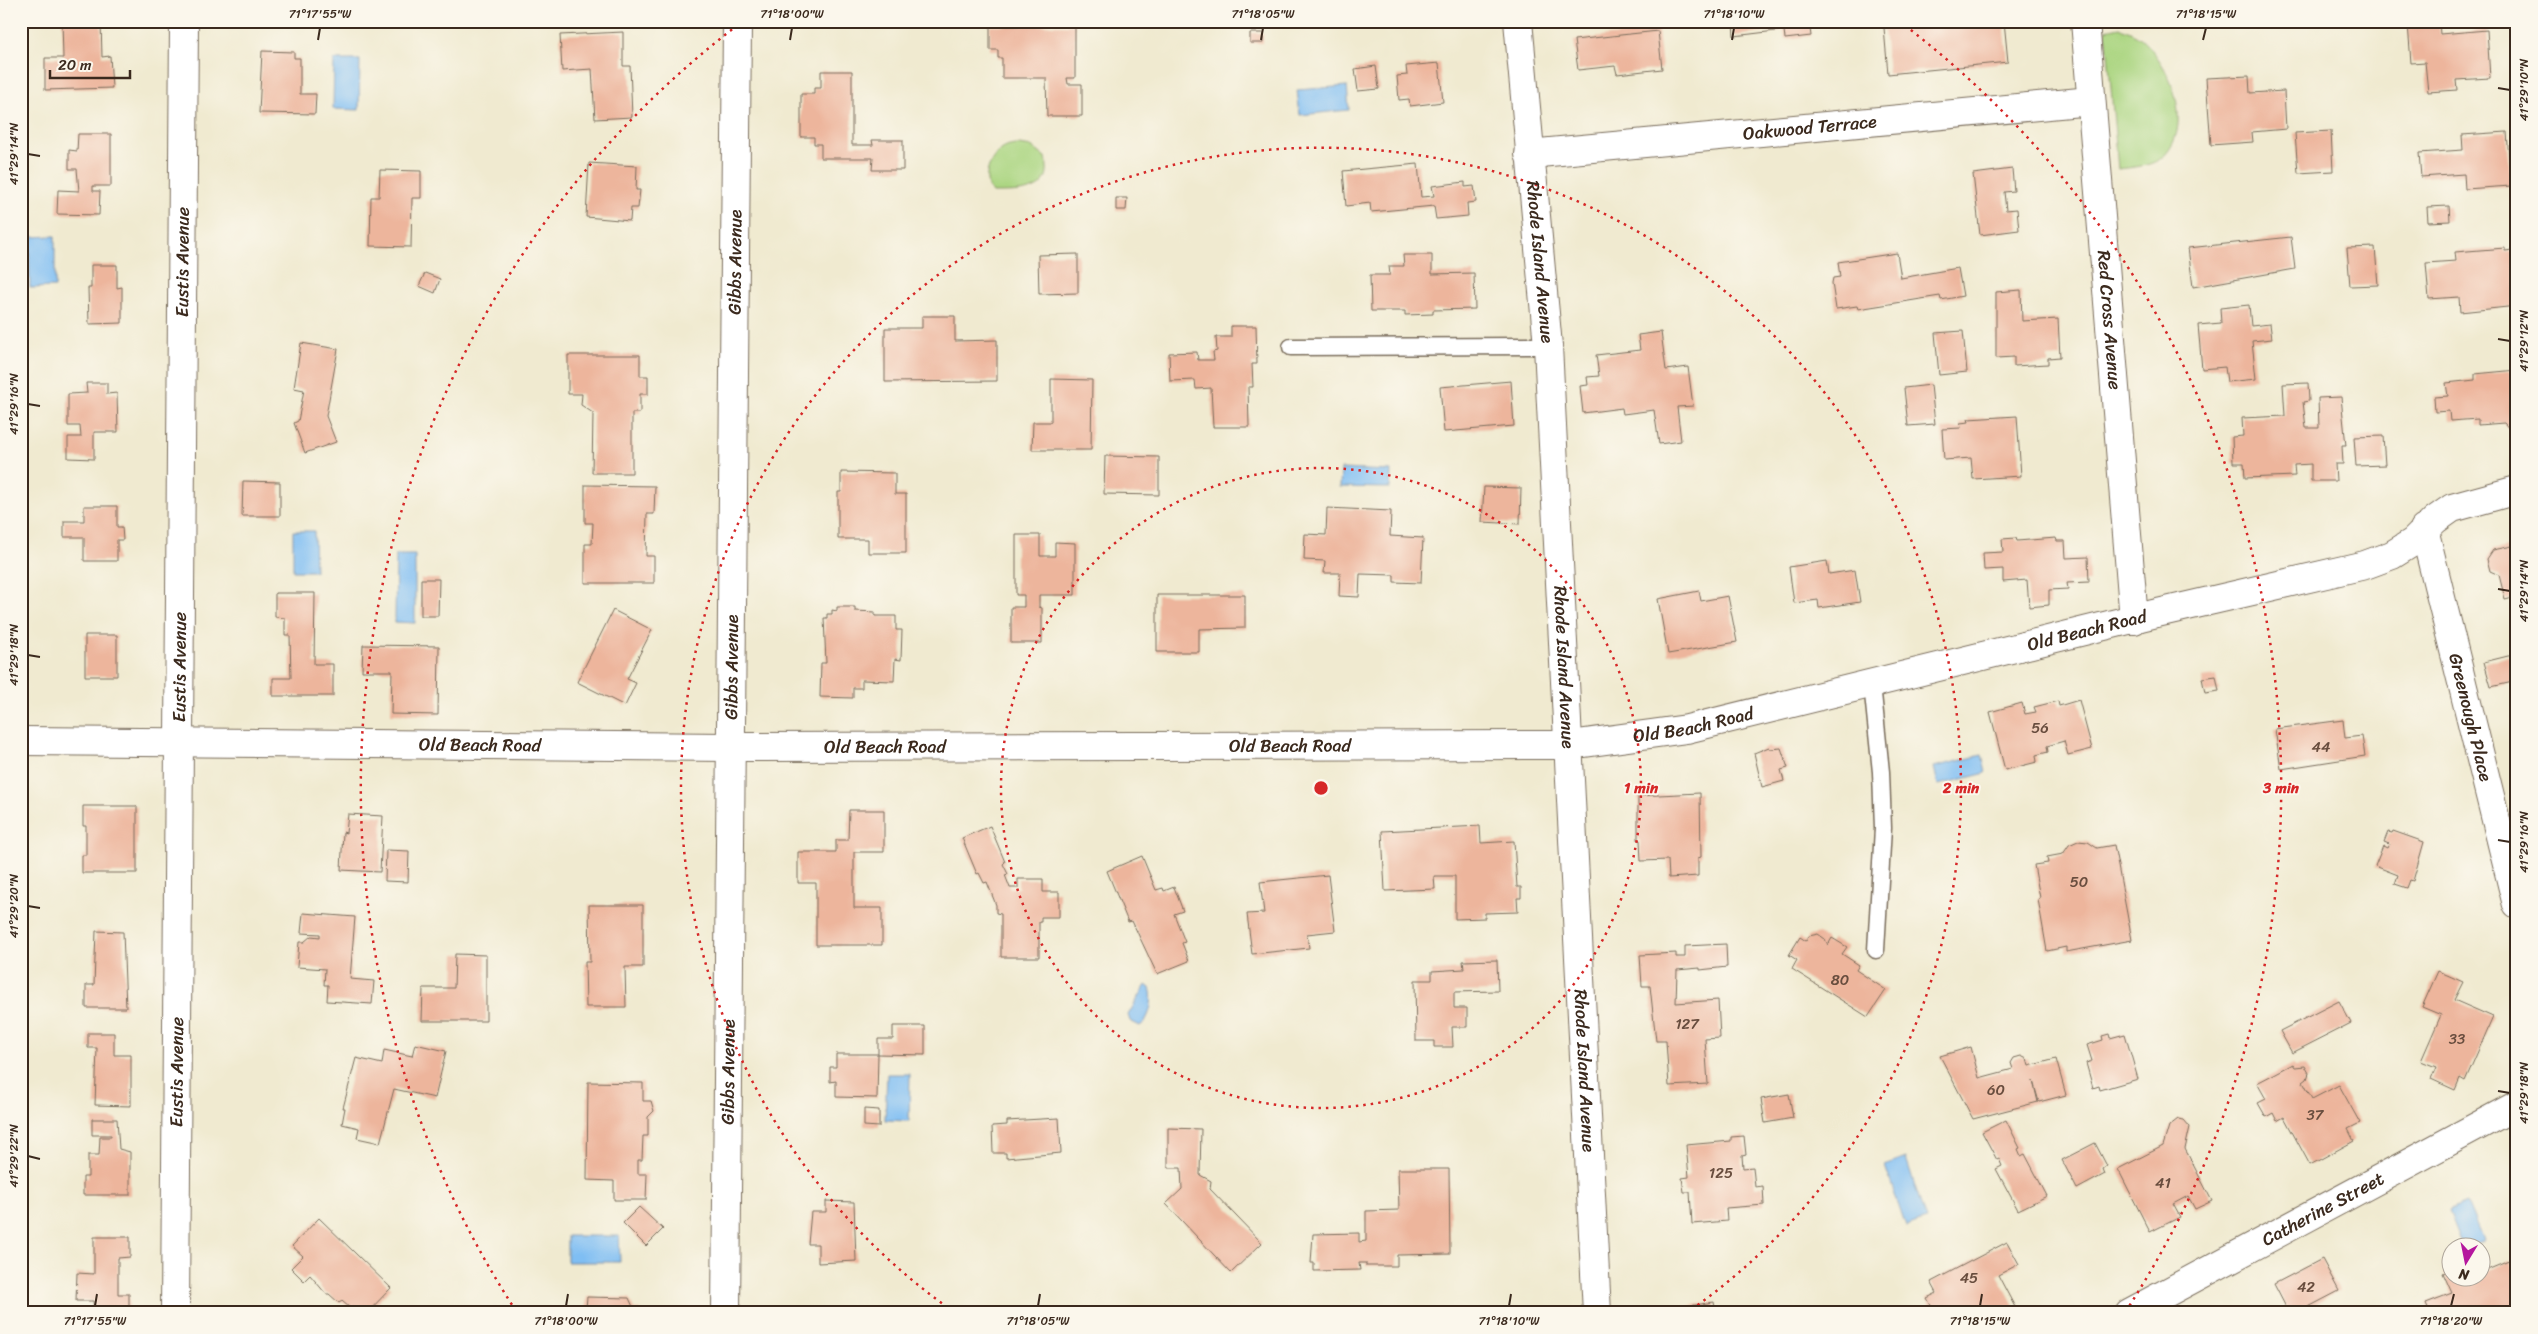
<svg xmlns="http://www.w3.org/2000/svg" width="2538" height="1334" viewBox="0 0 2538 1334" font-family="Sriracha,sans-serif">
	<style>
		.green { fill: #acd682; stroke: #748050 }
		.water { fill: #7fbef3; stroke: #5d7488 }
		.building { fill: #edb59c }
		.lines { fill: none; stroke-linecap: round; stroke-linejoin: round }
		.service-casing { stroke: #7a6d5c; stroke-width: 19 }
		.minor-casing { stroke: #7a6d5c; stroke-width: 30 }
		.tertiary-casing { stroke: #7a6d5c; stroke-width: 30 }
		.service { stroke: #fff; stroke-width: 16 }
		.minor { stroke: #fff; stroke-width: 28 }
		.tertiary { stroke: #fff; stroke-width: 28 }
		.ticks { fill: none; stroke: #3b2a1e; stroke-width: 2 }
		.ring { fill: none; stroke: #d62828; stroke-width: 2.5; stroke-dasharray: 2.5 5 }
		.labels { text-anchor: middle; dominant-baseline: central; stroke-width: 4; stroke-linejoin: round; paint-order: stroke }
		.number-label { font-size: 15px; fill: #684d3e }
		.street-label { font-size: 18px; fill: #3b2a1e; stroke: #fbf7ec }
		.centre { fill: #d62828; stroke: #fbf7ec; stroke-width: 2.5 }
		.ring-label { font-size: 15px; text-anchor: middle; font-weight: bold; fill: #d62828; stroke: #fbf7ec; stroke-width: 4; stroke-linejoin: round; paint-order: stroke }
		.neatline { fill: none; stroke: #3b2a1e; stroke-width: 2 }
		.ticks-label { font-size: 12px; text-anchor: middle; fill: #3b2a1e }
	</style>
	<rect width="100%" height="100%" fill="#fbf7ec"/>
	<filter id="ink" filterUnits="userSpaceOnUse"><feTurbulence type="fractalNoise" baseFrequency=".02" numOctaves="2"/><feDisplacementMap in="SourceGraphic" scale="10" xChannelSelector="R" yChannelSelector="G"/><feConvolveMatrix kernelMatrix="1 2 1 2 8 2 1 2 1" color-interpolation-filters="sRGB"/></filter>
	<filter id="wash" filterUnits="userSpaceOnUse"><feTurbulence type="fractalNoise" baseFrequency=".0096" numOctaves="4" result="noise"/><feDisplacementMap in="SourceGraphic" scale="20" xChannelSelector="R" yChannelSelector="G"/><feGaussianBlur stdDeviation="1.12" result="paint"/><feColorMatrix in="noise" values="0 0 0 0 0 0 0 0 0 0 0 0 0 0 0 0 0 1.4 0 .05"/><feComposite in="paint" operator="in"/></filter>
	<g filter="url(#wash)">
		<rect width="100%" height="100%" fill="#f0ead0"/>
		<path class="green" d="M2120 27C2127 31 2138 35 2143 40 2170 66 2194 123 2165 155 2153 167 2133 167 2118 169L2106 30Z
			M1019 145 1032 147 1045 157C1057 194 1017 193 993 193 981 182 988 160 1000 151 1006 146 1012 145 1019 145Z"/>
		<path class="water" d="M334 60H360L359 110 333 109Z
			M1347 86 1349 110 1300 115 1297 90Z
			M55 236V287L30 288 29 237Z
			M1341 469 1391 471 1390 488 1340 487Z
			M293 531H314L315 571H293Z
			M396 555H415V623L395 622Z
			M1982 755 1986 773 1938 785 1934 767Z
			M1146 985 1150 988C1154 998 1150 1020 1140 1026L1130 1021 1128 1015Z
			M887 1074H910L909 1121 885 1120Z
			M1906 1158 1926 1220 1906 1227 1885 1166Z
			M2467 1203 2483 1241 2470 1246H2462L2448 1211Z
			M567 1236H619L620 1262H567Z"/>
		<g id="blocks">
			<path class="building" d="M62 21H101L102 57 110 56 112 88 45 90V58H63Z
				M1733 21H1809L1811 36 1785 39 1784 30 1734 36Z
				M1923 21H2004L2008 62 1888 74 1884 28 1923 24Z
				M2439 22 2440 34 2487 30 2490 78 2456 80 2457 90 2428 92 2425 62 2411 63 2408 24Z
				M1075 25V78H1067L1068 84H1082V116H1047L1046 78H1002V58H998V50H990V26Z
				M1658 31 1662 69 1617 74 1615 66 1578 70 1574 40Z
				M623 32V66H630L632 117 595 119 592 69 562 71 560 35Z
				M1250 33H1263V43H1250Z
				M262 51 294 52V58H300V94H316L315 114 259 113Z
				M1439 63 1443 102 1410 106 1409 99 1399 100 1397 76 1407 75 1406 66Z
				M1376 66 1379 89 1358 91 1355 69Z
				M821 71H852V145H873L872 140H903V170H872L873 158H821V144H814V137H801V94H814V88H821Z
				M2249 76 2250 93 2284 91 2286 129 2252 132 2253 142 2211 145 2206 78Z
				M2331 131 2333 171 2298 173 2295 133Z
				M2507 132 2511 186 2465 189 2464 174 2421 177 2419 153 2463 150 2462 135Z
				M78 134H111V186H93V191H100L99 215 57 214 58 190 79 191 77 169H69V150L77 151Z
				M589 163 637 166 636 190H640L638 208H631L630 221 586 217Z
				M1418 164 1421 197 1434 196 1432 186 1465 182V187L1474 186 1476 202 1467 203 1468 216 1436 219 1434 206 1371 212 1370 203 1346 206 1343 171Z
				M2012 169 2014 191 2004 192 2006 210 2017 209 2019 230 1980 235 1973 174Z
				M380 170 421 171V198H412L411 247 370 246 371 197H379Z
				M1116 198H1127L1126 210H1116Z
				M2449 206 2450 221 2428 222 2427 207Z
				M2291 237 2295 269 2193 287 2188 248Z
				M2375 247 2378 285 2350 286 2347 248Z
				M2505 248V251L2514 250 2517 306 2460 312 2459 297 2429 299 2426 263 2456 261 2455 252Z
				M1897 253 1901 278 1958 268 1963 296 1941 300 1940 296 1858 309 1857 306 1836 309 1832 283 1833 278 1840 277 1838 262Z
				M1078 254V293L1039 294 1038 255Z
				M1403 255H1432V274L1474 273 1475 309 1433 310V314L1405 315V311H1371L1370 275H1390L1389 266H1404Z
				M91 265H117V288L122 287V323L89 324 88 288H91Z
				M425 273 440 279 435 293 419 286Z
				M2021 290 2022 321 2058 319 2060 357 2048 358V364L2014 366V357L1996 358V292Z
				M2249 305 2251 326 2270 324 2272 339 2252 341 2256 379 2227 382 2225 367 2202 369 2198 325 2221 323 2220 308Z
				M922 316H955V341L997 340V381L885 382V328H922Z
				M1231 326H1256L1257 364H1252L1253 387H1248L1249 427H1213L1211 388 1196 389 1195 380 1170 381 1169 353 1197 352 1198 360H1214L1213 352 1217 351 1216 337H1231Z
				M1963 331 1967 372 1939 375 1935 333Z
				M1661 332 1666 370 1688 367 1693 406 1677 407 1681 441 1659 444 1654 410 1623 414 1622 408 1583 413 1580 386 1588 385 1587 377 1599 376 1596 355 1640 350 1638 335Z
				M301 343 338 349 326 416 336 442 305 453 294 423 298 421 304 390 294 388Z
				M568 355H640V376H648V394H640V413H632V473H592L593 413 581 405 582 394H568Z
				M2517 370V432L2513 433 2504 423 2478 425V419L2450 421 2449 411 2435 412 2434 397 2448 396 2446 383 2475 380V374Z
				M1051 379 1092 380 1091 450H1032L1033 422H1051Z
				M1511 381 1514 426 1444 432 1440 387Z
				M86 383H107V394L117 393 118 432H94V459L68 458V437H81L80 426H68V394L87 393Z
				M2308 383 2309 401 2303 402 2306 428H2319L2318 398 2341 397 2346 446H2342L2343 464H2335L2336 481H2311V464L2294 465 2295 476 2245 478 2244 463H2233L2232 437 2243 436 2242 418 2285 416 2283 384Z
				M1931 385 1935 424 1908 426 1904 388Z
				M2017 416 2021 476 1973 479 1971 458 1944 460 1942 429 1961 428 1960 423 1969 422 1968 419Z
				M2383 436 2385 465 2356 466 2354 437Z
				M1105 456 1159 457V495L1104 494Z
				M841 472 895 473V494H906V553H868V539H838V492H841Z
				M243 481 280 482V516H242Z
				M585 485 655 486 654 514H647L646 556H654V583H585V544H592L593 523H585Z
				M1484 487 1521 488 1520 524 1482 522Z
				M84 506H117V527H122L123 540H117V561H84V537H64V521H84Z
				M1327 508 1391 511 1390 536 1423 538 1421 583 1394 582V575L1360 574 1359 597 1339 596 1340 573H1324L1325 561 1304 560 1305 534 1326 535Z
				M1016 535H1040V556H1055V542L1075 543V595H1039V607L1042 608V643H1011V607H1024V595H1016Z
				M2016 538 2017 541 2056 538 2057 541H2065L2066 558 2088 557 2089 582 2067 583 2068 589 2049 590V605L2029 607 2027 580 2003 582V569L1984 570 1983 553 2003 552 2002 539Z
				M2517 545V609H2516L2513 597 2505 599 2499 575 2490 571 2487 559 2493 550Z
				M1827 561 1829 574 1855 570 1860 602 1819 608 1818 600 1794 603 1789 567Z
				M421 579H439L438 616H421Z
				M1699 591 1701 601 1728 596 1737 642 1668 654 1658 599Z
				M275 593H315L314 664H333V696H273V678H291L290 635H285V618L275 617Z
				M1157 595H1245V628L1199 629V652H1157Z
				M837 607H855V611L875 612V616H896V630H902L901 660 895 659 894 681 862 680V688H853V698L820 697 821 663H826L824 618H827V614H832V610L837 611Z
				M613 610 652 630 627 679 636 683 625 706 577 682Z
				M85 635H117V676H85Z
				M363 645 439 646 438 715 391 714 392 671H362Z
				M2512 655 2517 681 2491 687 2484 662Z
				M2216 676 2219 691 2205 693 2202 678Z
				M2079 700 2092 749 2068 755 2064 741 2047 746 2048 752 2036 755 2037 762 2005 770 1990 712 2022 703 2025 714 2036 712 2034 707 2058 701 2059 706Z
				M2343 720 2345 738 2362 736 2365 756 2281 769 2275 729Z
				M1769 747 1770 749 1781 748 1788 768 1781 770 1784 781 1762 787 1754 753Z
				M1700 793 1701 857 1698 858V876L1669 878 1668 860 1641 861 1640 840H1638V796Z
				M83 806H137V873H82V855H86V826H83Z
				M849 810H884V852H854V908H882V945H816V883H798V852H836V840H848Z
				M348 814 383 816 380 872 341 870 343 832 346 833Z
				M990 826 1005 862 1003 864 1008 874 1005 875 1010 888H1018V879H1043V892H1059V917H1041V922H1039V957H1001V914L996 913V905L987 882 984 883 979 873 977 874 962 838Z
				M1480 826 1481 843 1514 841 1517 887H1521V898H1517L1518 912 1485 913V918L1455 919V876H1434L1435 889 1385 891 1382 831Z
				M2393 831 2424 842 2413 881 2410 880 2407 888 2395 884 2398 875 2375 866 2383 846 2387 848 2389 844 2384 842 2388 832 2392 833Z
				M2078 841 2088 842 2097 848 2114 845 2132 940 2066 952V947L2047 951 2038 899 2040 898 2034 865 2048 863 2047 857 2063 854 2069 845Z
				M386 850 409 851 408 882 385 881Z
				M1142 856 1156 890 1163 888 1164 891 1174 887 1183 911 1174 914 1185 942 1182 943 1189 961 1157 974 1132 921 1128 922 1107 871Z
				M1328 875 1335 931 1307 934 1309 948 1252 954 1247 914 1264 913 1260 882Z
				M589 905H643V967H625L626 1007H586L585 962H590Z
				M303 913 355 917 350 979 374 981 372 1004 327 1001 328 985H324L325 969 297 967 299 942H304L311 936 320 937V934L301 933Z
				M96 931 123 932 126 1008H86V985H94Z
				M1818 934 1825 939 1828 945 1832 938 1847 947 1842 954 1859 965 1856 970 1886 990 1868 1017 1792 969 1797 960 1789 955 1800 937 1806 941 1809 936Z
				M1726 944 1727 967 1700 970V968L1677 970 1676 1003 1718 1000 1720 1038 1705 1039 1708 1084 1669 1086 1666 1041H1656L1650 986H1642L1640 955 1676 953V957H1685V946Z
				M455 954 486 955V1021H422L423 988H454Z
				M1497 960 1498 991 1454 992V1008H1467V1027H1452L1453 1047H1434V1041H1416L1415 980H1432V971L1464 969 1463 961Z
				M2438 971 2463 982 2454 1000 2493 1017 2465 1081 2460 1078 2455 1090 2431 1079 2436 1067 2421 1061 2441 1015 2422 1007Z
				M2339 1001 2351 1023 2292 1053 2280 1031Z
				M893 1026H925V1055L878 1054V1039H893Z
				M88 1033H114V1055H131V1106L95 1105 97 1048H88Z
				M2109 1034 2110 1038 2125 1034 2138 1079 2100 1090 2099 1086 2093 1088 2086 1063 2092 1061 2087 1045 2103 1040 2102 1036Z
				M415 1044 446 1051 435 1098 394 1089 380 1143 357 1138 359 1128 342 1124 345 1108H343L356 1058 382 1064 384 1050 412 1056Z
				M1971 1047 1979 1078 2013 1069 2011 1063 2014 1058 2021 1056 2027 1059 2029 1066 2056 1059 2066 1095 2039 1102 2033 1081 2038 1102 1973 1119 1940 1056Z
				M836 1054H878L877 1098 836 1097V1081L830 1082V1067H836Z
				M2293 1064 2295 1067 2305 1066 2309 1073 2307 1079 2303 1082 2312 1099 2339 1085 2360 1123 2348 1129 2354 1141 2310 1165 2284 1117 2277 1121 2273 1113 2266 1117 2258 1103 2266 1099 2257 1083Z
				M588 1082 643 1083V1101H651L654 1111 648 1117V1136H643L642 1160H638V1174H647L646 1200H614V1181L587 1180Z
				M1789 1094 1793 1118 1765 1123 1761 1099Z
				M864 1109 879 1110V1127L864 1126Z
				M1059 1118 1061 1153 1006 1158V1153H993L992 1126 1007 1125V1121Z
				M92 1119H117L119 1149 130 1152V1195H83V1177H88V1155H99L100 1137H111V1135H92Z
				M2178 1119 2184 1120 2190 1127 2185 1149 2212 1201 2195 1209 2188 1196 2173 1204 2180 1217 2150 1232 2118 1169 2163 1146 2169 1126Z
				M2006 1120 2020 1148 2018 1149 2021 1156 2025 1154 2047 1196 2018 1210 1996 1169 2002 1166 1999 1159 1997 1160 1982 1132Z
				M1168 1128 1201 1129 1200 1175 1211 1181 1210 1189 1262 1243 1231 1273 1166 1204 1182 1189 1181 1168H1168Z
				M1744 1136 1746 1155 1742 1156 1743 1168 1753 1167 1755 1187 1763 1186 1764 1205 1726 1208 1727 1221 1692 1224 1690 1192H1684L1682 1178 1689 1177 1686 1145 1731 1141V1137Z
				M2095 1143 2107 1166 2103 1169 2105 1174 2077 1189 2062 1160Z
				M1398 1169H1449L1450 1254 1397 1255V1266H1366V1263H1359L1360 1270 1314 1271V1263H1311L1313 1234 1359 1233V1242L1366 1241V1211L1399 1210Z
				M826 1201 854 1202 856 1261 818 1263V1244H808L811 1212H826Z
				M639 1207 663 1229 646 1246 623 1223Z
				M319 1218 391 1288 367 1313H361L353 1306 350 1308 342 1301 339 1303 329 1294H326L310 1275 304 1281 291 1268 303 1256 292 1246Z
				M94 1237H130V1257L118 1258V1294H129V1313L94 1312 93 1301H76L77 1273 94 1274Z
				M2007 1242 2019 1264 1998 1275 2016 1309 2009 1313H1935L1927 1298 1937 1293 1931 1282Z
				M2322 1259 2339 1291 2297 1313H2289L2274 1284Z
				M2511 1260 2517 1274V1312L2430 1313 2426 1303 2452 1293 2443 1273 2450 1270V1276H2480V1273Z
				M587 1297 629 1298 634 1309H640V1313H580V1308H586Z
				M1714 1302 1716 1313H1683L1682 1307Z
				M1176 1307V1313H1145V1308Z"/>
		</g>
	</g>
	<g filter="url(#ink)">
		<use href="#blocks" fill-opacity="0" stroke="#7a6d5c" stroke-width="1"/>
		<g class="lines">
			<g class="service-casing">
				<path id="service" d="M1291 347 1548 346
					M1872 684 1881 772 1883 828 1876 950"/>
			</g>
			<g class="minor-casing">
				<g id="minor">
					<path id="s1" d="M2085 21 2134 620"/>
					<path id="s2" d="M1529 154 2091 101"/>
					<path id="s3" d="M2424 529 2517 905"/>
					<path id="s4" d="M726 1313 737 21"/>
					<path id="s5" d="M2129 1313 2517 1105"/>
				</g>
			</g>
			<g class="tertiary-casing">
				<g id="tertiary">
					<path id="s6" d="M1518 21 1548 346 1597 1313"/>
					<path id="s7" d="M21 741 730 747 1570 745 1687 729 2153 614 2365 565 2392 555 2413 542 2435 520 2452 508 2517 490"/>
					<path id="s8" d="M175 1313 184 21"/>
				</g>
			</g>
			<use href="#service" class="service"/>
			<use href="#minor" class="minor"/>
			<use href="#tertiary" class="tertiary"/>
		</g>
	</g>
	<path class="ticks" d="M318 40 320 28M790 40 792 28M1261 40 1263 28M1732 40 1734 28M2203 40 2206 28M2498 88 2510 90M28 154 40 156M2498 339 2510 341M28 404 40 406M2498 589 2510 591M28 655 40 657M2498 840 2510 842M28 906 40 908M2498 1091 2510 1093M28 1156 40 1159M95 1306 97 1294M566 1306 568 1294M1038 1306 1040 1294M1509 1306 1511 1294M1980 1306 1982 1294M2451 1306 2454 1294"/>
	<g class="ring">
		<circle cx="1321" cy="788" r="320"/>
		<path d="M954 1312A640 640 0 1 1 1688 1312"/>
		<path d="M516 1311A960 960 0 0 1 743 21M1899 21A960 960 0 0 1 2126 1311"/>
	</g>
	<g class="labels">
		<g class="number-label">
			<text x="2040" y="728">56</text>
			<text x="2321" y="747">44</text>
			<text x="2079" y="882">50</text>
			<text x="1840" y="980">80</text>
			<text x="1687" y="1024">127</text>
			<text x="2457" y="1039">33</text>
			<text x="1996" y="1090">60</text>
			<text x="2315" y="1115">37</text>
			<text x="1721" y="1173">125</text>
			<text x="2163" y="1183">41</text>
			<text x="1969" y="1278">45</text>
			<text x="2306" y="1287">42</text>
		</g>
		<g class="street-label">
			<text stroke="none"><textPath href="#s2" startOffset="282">Oakwood Terrace</textPath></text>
			<text stroke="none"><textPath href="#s8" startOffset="1051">Eustis Avenue</textPath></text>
			<text stroke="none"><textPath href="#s4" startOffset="1051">Gibbs Avenue</textPath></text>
			<text stroke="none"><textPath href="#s6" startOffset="242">Rhode Island Avenue</textPath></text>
			<text stroke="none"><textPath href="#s1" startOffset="300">Red Cross Avenue</textPath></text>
			<text stroke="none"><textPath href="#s7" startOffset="2079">Old Beach Road</textPath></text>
			<text stroke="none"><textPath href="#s6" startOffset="648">Rhode Island Avenue</textPath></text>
			<text stroke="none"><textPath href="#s8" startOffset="646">Eustis Avenue</textPath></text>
			<text stroke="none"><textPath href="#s4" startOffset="646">Gibbs Avenue</textPath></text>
			<text stroke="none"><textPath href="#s3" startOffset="194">Greenough Place</textPath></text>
			<text stroke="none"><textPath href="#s7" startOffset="1674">Old Beach Road</textPath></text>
			<text stroke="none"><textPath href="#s7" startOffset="459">Old Beach Road</textPath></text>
			<text stroke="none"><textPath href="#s7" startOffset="1269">Old Beach Road</textPath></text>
			<text stroke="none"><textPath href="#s7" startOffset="864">Old Beach Road</textPath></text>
			<text stroke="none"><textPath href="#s6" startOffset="1052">Rhode Island Avenue</textPath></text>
			<text stroke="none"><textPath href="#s8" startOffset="241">Eustis Avenue</textPath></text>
			<text stroke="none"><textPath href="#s4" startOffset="241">Gibbs Avenue</textPath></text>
			<text stroke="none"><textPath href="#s5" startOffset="220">Catherine Street</textPath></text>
		</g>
	</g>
	<circle cx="1321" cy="788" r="8" class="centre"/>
	<g class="ring-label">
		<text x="1641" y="793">1 min</text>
		<text x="1961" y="793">2 min</text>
		<text x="2281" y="793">3 min</text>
	</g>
	<rect width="2538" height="1334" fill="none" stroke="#fbf7ec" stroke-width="55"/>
	<g transform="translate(2466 1262) rotate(190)"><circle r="24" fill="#fbf7ec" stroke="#aea59a"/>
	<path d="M0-4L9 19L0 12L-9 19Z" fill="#b5179e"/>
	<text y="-8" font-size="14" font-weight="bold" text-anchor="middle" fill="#3b2a1e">N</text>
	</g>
	<path d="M50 70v8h80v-8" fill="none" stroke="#3b2a1e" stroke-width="2.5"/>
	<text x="58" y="70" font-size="15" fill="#3b2a1e" stroke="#fbf7ec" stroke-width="4" paint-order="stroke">20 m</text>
	<rect x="28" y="28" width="2482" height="1278" class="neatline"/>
	<g class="ticks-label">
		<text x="320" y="18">71°17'55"W</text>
		<text x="792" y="18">71°18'00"W</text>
		<text x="1263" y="18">71°18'05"W</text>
		<text x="1734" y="18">71°18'10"W</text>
		<text x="2206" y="18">71°18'15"W</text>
		<text transform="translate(2524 90) rotate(-90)" y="4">41°29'10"N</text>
		<text transform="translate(14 154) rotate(-90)" y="4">41°29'14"N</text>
		<text transform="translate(2524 341) rotate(-90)" y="4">41°29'12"N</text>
		<text transform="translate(14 404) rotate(-90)" y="4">41°29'16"N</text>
		<text transform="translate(2524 591) rotate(-90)" y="4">41°29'14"N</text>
		<text transform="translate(14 655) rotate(-90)" y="4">41°29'18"N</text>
		<text transform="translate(2524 842) rotate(-90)" y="4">41°29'16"N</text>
		<text transform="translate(14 906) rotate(-90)" y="4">41°29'20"N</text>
		<text transform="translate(2524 1093) rotate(-90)" y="4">41°29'18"N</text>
		<text transform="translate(14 1156) rotate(-90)" y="4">41°29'22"N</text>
		<text x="95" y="1325">71°17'55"W</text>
		<text x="566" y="1325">71°18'00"W</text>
		<text x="1038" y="1325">71°18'05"W</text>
		<text x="1509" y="1325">71°18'10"W</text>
		<text x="1980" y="1325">71°18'15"W</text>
		<text x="2451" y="1325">71°18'20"W</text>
	</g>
</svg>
